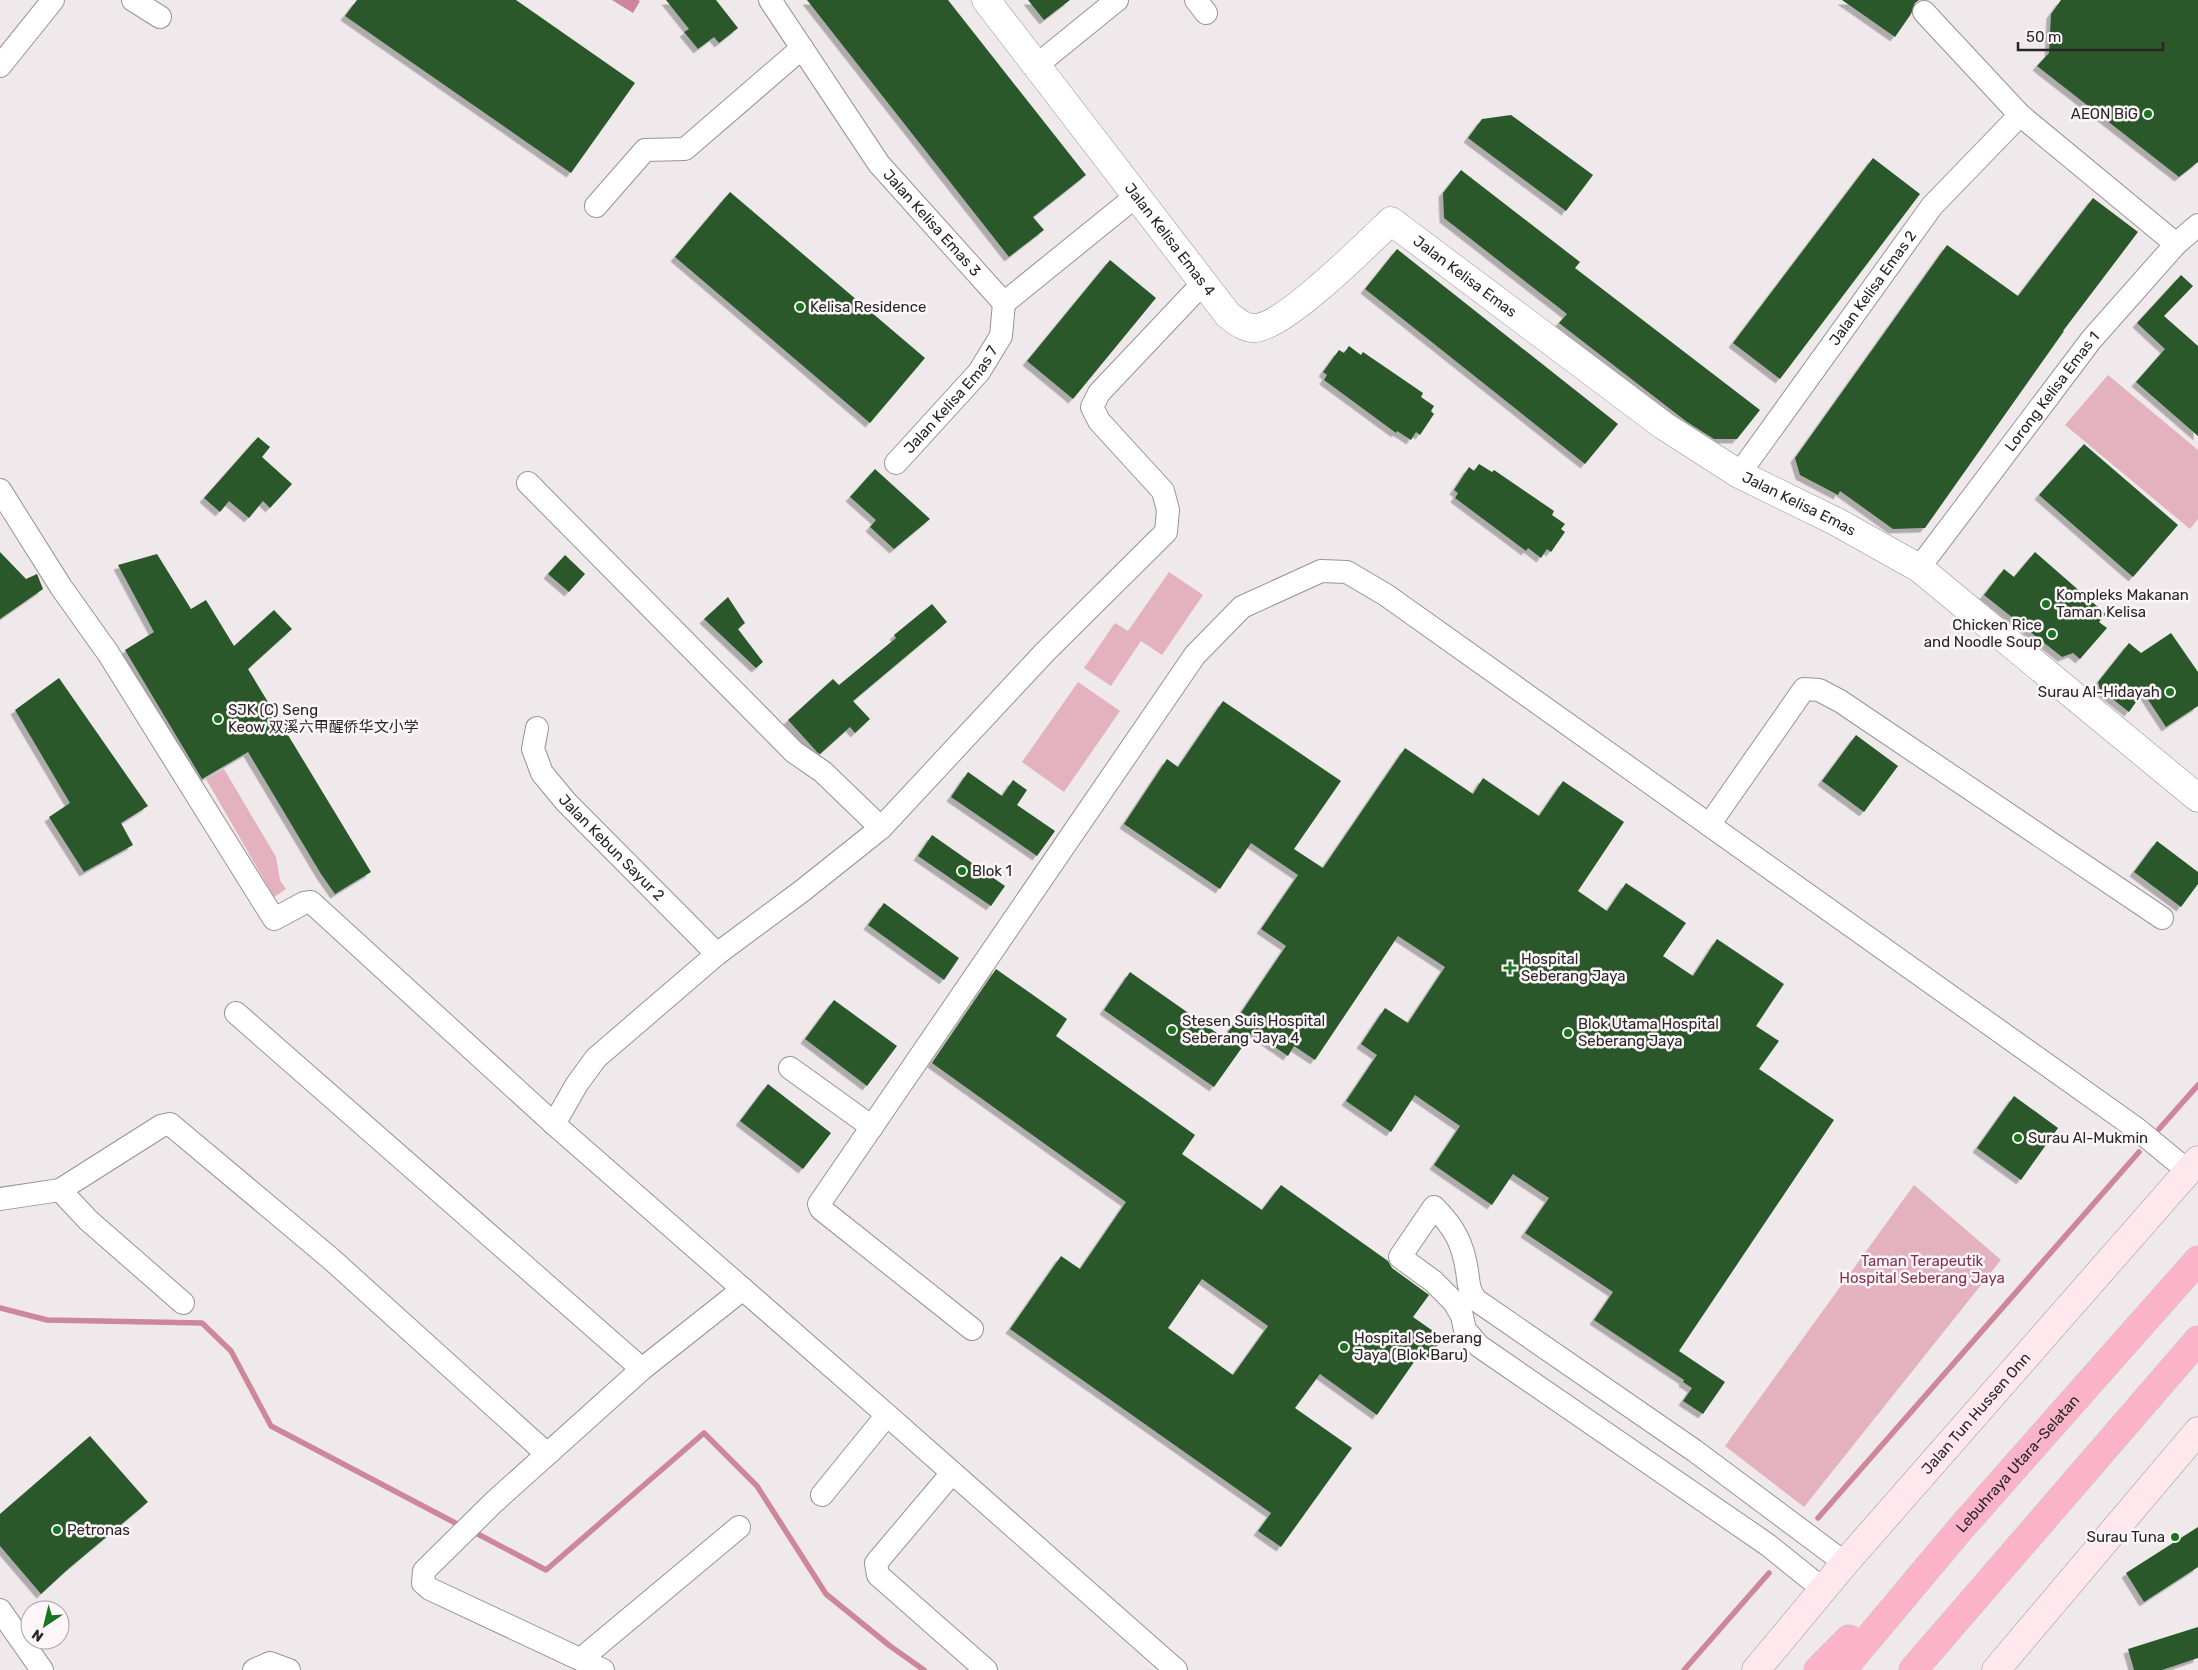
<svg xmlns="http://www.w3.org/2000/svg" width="2198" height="1670" viewBox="0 0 2198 1670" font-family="Rubik,'Noto Sans SC',sans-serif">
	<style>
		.green { fill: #e4b1bf }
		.water { fill: #cd869c }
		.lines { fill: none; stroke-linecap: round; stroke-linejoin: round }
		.stream { stroke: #cd869c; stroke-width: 5.5 }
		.building { fill: #29582a; fill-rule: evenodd; filter: url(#shadow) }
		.minor-casing { stroke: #989394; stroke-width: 24 }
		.tertiary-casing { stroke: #989394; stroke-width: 29 }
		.secondary-casing { stroke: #989394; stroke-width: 29 }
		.motorway-casing { stroke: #c7c6c6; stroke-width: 29 }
		.minor { stroke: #fff; stroke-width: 22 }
		.tertiary { stroke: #fff; stroke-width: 28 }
		.secondary { stroke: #fee8ee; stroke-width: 28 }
		.motorway { stroke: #fab3c8; stroke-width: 28 }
		.poi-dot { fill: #1a7421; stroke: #fcf6f8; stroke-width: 2 }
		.labels { text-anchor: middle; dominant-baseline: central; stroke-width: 5; stroke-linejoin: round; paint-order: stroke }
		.poi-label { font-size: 15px; fill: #272525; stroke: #fcf6f8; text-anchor: start }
		.street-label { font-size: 15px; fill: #272525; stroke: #fcf6f8 }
		.park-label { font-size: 15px; fill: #853050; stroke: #fcf6f8 }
	</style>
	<defs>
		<filter id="shadow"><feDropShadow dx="-4.5" dy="4.5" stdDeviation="0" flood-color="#0004"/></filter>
	</defs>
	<rect width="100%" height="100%" fill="#efe9eb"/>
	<path class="green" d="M2108 375 2198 450V519L2190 529 2065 425Z
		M1169 572 1203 595 1162 655 1141 641 1111 686 1084 668 1115 623 1128 631Z
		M1078 682 1120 711 1064 792 1022 762Z
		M224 769 276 857 280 880 286 889 274 897 206 779Z
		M1914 1185 2001 1260 1804 1507 1725 1446Z"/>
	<path class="water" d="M612 0H638L640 1 633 13Z"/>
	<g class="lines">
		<path class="stream" d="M2159 1129 2198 1085
			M0 1308 47 1320 202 1323 231 1351 271 1426 461 1526
			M1818 1518 2139 1152
			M474 1532 546 1570 704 1433 757 1486 826 1594 890 1646 924 1670
			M1684 1670 1769 1573"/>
	</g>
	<path class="building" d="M357 0H516L635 83 571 173 345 16Z
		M666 0H716L738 28 719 43 714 37 698 49 684 32 689 29Z
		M807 0H948L1086 175 1033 217 1044 230 1009 257Z
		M1028 0H1070L1044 20Z
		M1842 0H1919L1915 3 1911 14 1895 37Z
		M2061 0H2198V162L2179 177 2037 66 2049 53 2051 14Z
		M1511 115 1593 175 1566 211 1468 138 1482 119Z
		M1873 158 1920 194 1780 379 1733 343Z
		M1461 170 1580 262 1575 268 1760 410 1737 439H1714L1687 422 1559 323 1567 314 1444 218 1443 193Z
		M730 192 925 358 870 423 675 257Z
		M2093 198 2138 232 2063 331H2064L1925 528 1893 529 1840 491 1838 495 1800 475 1795 458 1947 245 2018 296Z
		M1397 249 1618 424 1585 464 1365 289Z
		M1110 260 1156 298 1073 399 1027 361Z
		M2181 275 2193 286 2164 316 2198 346V436L2136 382 2165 349 2137 323Z
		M1349 346 1361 355 1363 352 1423 393 1421 397 1434 406 1431 411 1434 414 1420 435 1416 432 1411 440 1397 431 1396 433 1324 380 1327 375 1323 372 1339 350 1344 353Z
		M258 437 270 447 262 457 292 484 270 508 263 501 249 518 229 501 220 512 204 498Z
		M2084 444 2178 525 2133 577 2039 495Z
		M1479 464 1492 472 1494 470 1554 511 1552 515 1565 524 1561 529 1565 532 1551 552 1547 549 1541 558 1528 548 1526 551 1455 498 1458 493 1454 490 1469 467 1474 471Z
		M875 469 930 519 894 549 870 527 876 520 850 497Z
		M0 552 26 579 37 574 43 589 0 619Z
		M2035 552 2106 614 2099 622 2107 628 2080 659 2073 653 2062 657 1984 595 2004 569 2014 577Z
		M157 554 191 609 206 600 234 646 274 610 292 629 248 669 371 872 335 894 321 874 248 752 202 779 125 650 154 632 118 565Z
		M565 555 585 574 569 592 548 574Z
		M728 597 745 623 738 629 763 662 756 668 704 619Z
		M932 604 947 622 853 701 870 719 855 733 850 727 820 754 817 752 788 720 833 679 839 685 896 638 894 635Z
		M2171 633 2198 672V706L2166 727 2143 692 2129 712 2100 689 2098 682 2129 643 2141 653Z
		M59 678 148 806 121 823 133 845 84 872 49 817 70 803 15 710Z
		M1223 701 1341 781 1294 849 1323 868 1405 748 1473 794 1483 778 1539 816 1563 781 1624 822 1578 891 1607 911 1626 883 1686 923 1663 956 1693 976 1717 939 1784 984 1756 1026 1779 1041 1759 1069 1834 1120 1679 1351 1725 1382 1703 1414 1683 1401 1692 1388 1683 1382 1684 1380 1594 1320 1613 1292 1525 1233 1549 1198 1513 1174 1492 1205 1434 1165 1460 1126 1415 1095 1391 1132 1346 1101 1377 1055 1361 1044 1385 1008 1408 1023 1445 967 1398 936 1315 1060 1294 1046 1288 1056 1253 1032 1214 1087 1104 1010 1130 972 1224 1038 1286 946 1261 929 1298 875 1251 843 1220 889 1124 824 1167 759 1178 767Z
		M1856 735 1898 766 1864 812 1822 781Z
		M968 772 1002 796 1013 780 1027 790 1017 805 1055 831 1037 856 951 797Z
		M932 835 1005 886 991 906 918 856Z
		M2157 841 2198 872V884L2181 907 2134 872Z
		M884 903 959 958 944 980 868 925Z
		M996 969 1067 1019 1056 1036 1195 1135 1182 1154 1262 1210 1281 1185 1388 1261 1392 1268 1429 1295 1413 1317 1443 1338 1428 1358 1421 1352 1377 1415 1320 1374 1295 1408 1352 1448 1281 1547 1258 1531 1271 1513 1010 1329 1061 1256 1080 1269 1126 1202 932 1063ZM1202 1279 1268 1326 1233 1375 1168 1328Z
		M834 1000 897 1046 867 1086 805 1039Z
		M768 1084 831 1133 803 1169 740 1121Z
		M2014 1096 2058 1128 2021 1180 1977 1148Z
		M90 1436 148 1502 67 1570 41 1594 0 1546V1514Z
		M2198 1527V1567L2144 1602 2126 1573Z
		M2198 1627V1658L2162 1670H2134L2128 1649Z"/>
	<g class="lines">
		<g class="minor-casing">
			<g id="minor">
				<path d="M133 0 160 17"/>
				<path id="s1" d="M770 0 879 164 1004 303"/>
				<path d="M1196 0 1206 13"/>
				<path d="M1924 12 2020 115 2176 244"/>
				<path d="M1037 65 1117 0"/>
				<path d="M0 66 53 0"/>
				<path d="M596 206 645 150 685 149 802 48"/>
				<path d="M1004 303 1135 197"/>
				<path id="s2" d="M896 463 979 372 1001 336 1004 303"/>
				<path id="s3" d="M1739 474 1932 206 2020 115"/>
				<path d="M528 483 794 752 823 772 881 828"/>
				<path d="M0 490 61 587 108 653 274 919 304 903 311 902 554 1124 887 1415 1176 1670"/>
				<path id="s4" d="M1919 568 2091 340 2176 244 2198 225"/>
				<path id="s5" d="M537 728 533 749 542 773 566 802 717 954"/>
				<path d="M1709 825 1804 689 1819 690 1840 701 2162 918"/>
				<path d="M236 1013 642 1369"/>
				<path d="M790 1068 872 1127"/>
				<path d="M554 1124 577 1084 596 1058 717 954 802 891 881 828 1045 652 1166 532 1168 510 1163 491 1099 421 1092 407 1099 393 1204 282"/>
				<path d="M60 1190 88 1220 183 1303"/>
				<path d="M0 1199 60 1190 161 1126 170 1124 330 1258 547 1454"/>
				<path d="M972 1329 821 1209 819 1204 1195 655 1242 607 1321 571 1347 572 1386 595 2137 1129 2188 1171"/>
				<path d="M952 1473 876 1563 878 1575 986 1670"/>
				<path d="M822 1495 887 1415"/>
				<path d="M1824 1590 1768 1545 1479 1346 1465 1330 1462 1316 1454 1302 1433 1281 1400 1257 1434 1207C1454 1227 1463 1243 1467 1271 1469 1283 1468 1290 1476 1300L1695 1451 1845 1563"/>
				<path d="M0 1610 42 1670"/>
				<path d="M581 1659 739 1527"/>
				<path d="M254 1670 270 1663 289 1670"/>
				<path d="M603 1670 430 1589 423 1583 424 1571 494 1502 642 1369 743 1289"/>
			</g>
		</g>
		<g class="tertiary-casing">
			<g id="tertiary">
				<path id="s6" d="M986 0 1228 315C1236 321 1245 329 1255 328 1284 327 1367 244 1391 221L1664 426 1739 474 1837 522 1919 568 2198 798"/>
			</g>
		</g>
		<g class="secondary-casing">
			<g id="secondary">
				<path id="s7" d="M1756 1670 1845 1563 2198 1160"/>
				<path d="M1996 1670 2198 1431"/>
			</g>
		</g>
		<g class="motorway-casing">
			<g id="motorway">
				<path d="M1818 1670 1849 1639"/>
				<path id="s8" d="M1842 1670 1961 1528 2198 1260"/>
				<path d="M1913 1670 2198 1340"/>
			</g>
		</g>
		<use href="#minor" class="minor"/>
		<use href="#tertiary" class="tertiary"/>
		<use href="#secondary" class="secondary"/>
		<use href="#motorway" class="motorway"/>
	</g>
	<g class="poi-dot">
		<circle cx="2148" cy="114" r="5"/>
		<circle cx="800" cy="307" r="5"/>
		<circle cx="2046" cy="604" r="5"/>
		<circle cx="2052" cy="634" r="5"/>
		<circle cx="2170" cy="692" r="5"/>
		<circle cx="218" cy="719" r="5"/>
		<circle cx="962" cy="871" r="5"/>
		<path d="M1507.5 960.5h5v5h5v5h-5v5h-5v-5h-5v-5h5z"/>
		<circle cx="1172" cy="1030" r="5"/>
		<circle cx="1568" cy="1033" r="5"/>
		<circle cx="2018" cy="1138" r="5"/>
		<circle cx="1344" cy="1347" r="5"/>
		<circle cx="57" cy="1530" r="5"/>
		<circle cx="2175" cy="1537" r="5"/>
	</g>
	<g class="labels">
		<g class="poi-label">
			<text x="2138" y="114" text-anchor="end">AEON BiG</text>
			<text x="810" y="307">Kelisa Residence</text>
			<text x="2056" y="595">Kompleks Makanan<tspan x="2056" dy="17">Taman Kelisa</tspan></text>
			<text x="2042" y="625" text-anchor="end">Chicken Rice<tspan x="2042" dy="17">and Noodle Soup</tspan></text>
			<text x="2160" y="692" text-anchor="end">Surau Al-Hidayah</text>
			<text x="228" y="710">SJK (C) Seng<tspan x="228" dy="17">Keow 双溪六甲醒侨华文小学</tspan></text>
			<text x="972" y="871">Blok 1</text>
			<text x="1521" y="959">Hospital<tspan x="1521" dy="17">Seberang Jaya</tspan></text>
			<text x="1182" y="1021">Stesen Suis Hospital<tspan x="1182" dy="17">Seberang Jaya 4</tspan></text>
			<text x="1578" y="1024">Blok Utama Hospital<tspan x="1578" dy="17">Seberang Jaya</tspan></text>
			<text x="2028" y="1138">Surau Al-Mukmin</text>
			<text x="1354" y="1338">Hospital Seberang<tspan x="1354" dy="17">Jaya (Blok Baru)</tspan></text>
			<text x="67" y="1530">Petronas</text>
			<text x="2165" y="1537" text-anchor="end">Surau Tuna</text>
		</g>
		<g class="street-label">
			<text stroke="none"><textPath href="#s1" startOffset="276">Jalan Kelisa Emas 3</textPath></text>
			<text stroke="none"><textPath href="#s6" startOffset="302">Jalan Kelisa Emas 4</textPath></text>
			<text stroke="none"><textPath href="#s6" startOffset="695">Jalan Kelisa Emas</textPath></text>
			<text stroke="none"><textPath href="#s3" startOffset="229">Jalan Kelisa Emas 2</textPath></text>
			<text stroke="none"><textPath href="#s4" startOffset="221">Lorong Kelisa Emas 1</textPath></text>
			<text stroke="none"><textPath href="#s2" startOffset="84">Jalan Kelisa Emas 7</textPath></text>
			<text stroke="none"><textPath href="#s6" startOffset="1100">Jalan Kelisa Emas</textPath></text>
			<text stroke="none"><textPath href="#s5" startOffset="149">Jalan Kebun Sayur 2</textPath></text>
			<text stroke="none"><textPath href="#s7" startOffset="338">Jalan Tun Hussen Onn</textPath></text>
			<text stroke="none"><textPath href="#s8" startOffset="271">Lebuhraya Utara–Selatan</textPath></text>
		</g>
		<g class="park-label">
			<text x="1922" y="1261">Taman Terapeutik<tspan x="1922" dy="17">Hospital Seberang Jaya</tspan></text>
		</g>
	</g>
	<g transform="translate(45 1625) rotate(215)"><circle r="24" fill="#fcf6f8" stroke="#a7a2a4"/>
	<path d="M0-4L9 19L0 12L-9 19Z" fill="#1a7421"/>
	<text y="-8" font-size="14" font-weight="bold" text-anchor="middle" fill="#272525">N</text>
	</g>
	<path d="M2018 42v8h145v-8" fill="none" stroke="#272525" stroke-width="2.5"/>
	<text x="2026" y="42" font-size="15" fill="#272525" stroke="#fcf6f8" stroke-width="4" paint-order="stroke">50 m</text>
</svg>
